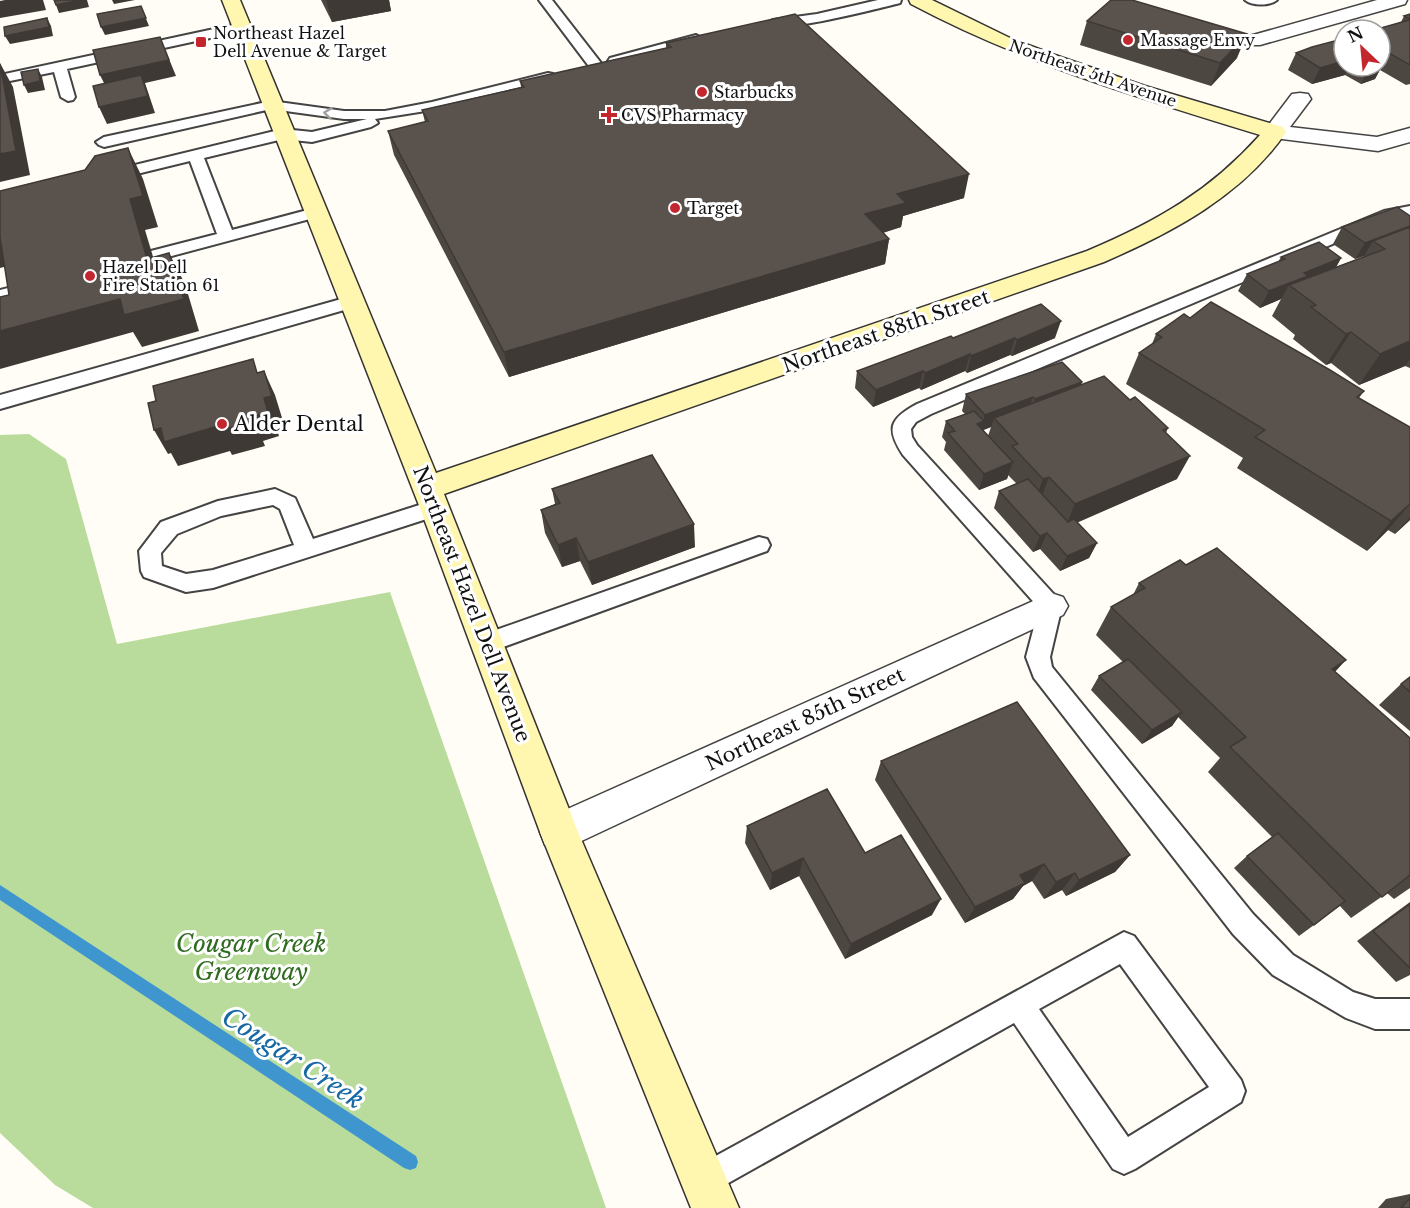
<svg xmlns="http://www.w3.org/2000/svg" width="1410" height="1208" viewBox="0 0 1410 1208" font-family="'Libre Baskerville',serif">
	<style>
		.forest { fill: #b9dc9c }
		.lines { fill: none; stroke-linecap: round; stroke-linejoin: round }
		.stream { fill: #3f96cf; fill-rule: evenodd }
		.lane-casing { stroke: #444; stroke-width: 4 }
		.street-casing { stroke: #444; stroke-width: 3 }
		.secondary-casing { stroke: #333; stroke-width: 3 }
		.lane { fill: #fff; fill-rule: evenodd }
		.street { fill: #fff; fill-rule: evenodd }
		.secondary { fill: #fff6b0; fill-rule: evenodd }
		.wall { fill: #4d4742; fill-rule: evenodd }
		.shaded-wall { fill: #3f3936 }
		.building { fill: #5a524d; stroke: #3f3936; stroke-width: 1.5 }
		.oneway { stroke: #a0a0a0 }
		.poi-dot { fill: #c4262e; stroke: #fff; stroke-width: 2 }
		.labels { text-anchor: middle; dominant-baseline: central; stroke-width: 6; stroke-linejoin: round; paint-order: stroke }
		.far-poi-label { font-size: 16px; fill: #111; stroke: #fff; text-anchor: start }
		.far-street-label { font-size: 16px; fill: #111; stroke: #fff }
		.street-label { font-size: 20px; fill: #111; stroke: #fff }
		.poi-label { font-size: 20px; fill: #111; stroke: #fff; text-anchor: start }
		.near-park-label { font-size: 24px; font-style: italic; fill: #2f6b1f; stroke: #fff }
		.near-water-label { font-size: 26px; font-style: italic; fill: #1768a6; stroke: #fff }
	</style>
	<rect width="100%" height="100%" fill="#fffdf5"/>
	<path class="forest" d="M29 434 66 459 117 644 390 592 606 1208H93L55 1185 0 1133V435Z"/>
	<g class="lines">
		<path class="stream" d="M0 885 416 1156 418 1162 416 1168 410 1170 404 1168 0 900Z"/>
		<g class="lane-casing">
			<path id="lane" d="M539 0H552L601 63 603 66 601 69H591Z
				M878 0H901L900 3C880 8 777 35 766 24L773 20 817 14Z
				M1245 0H1277C1270 6 1252 6 1245 0Z
				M242 23 247 24 249 27 247 30 67 69 75 97 73 100 68 101 61 97 54 72 0 83V75Z
				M696 35 703 39 701 42 615 65 608 61 610 58Z
				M548 73 553 74 555 77 553 80 432 110 375 119 378 123 371 127 312 142 283 139 204 158 232 230 315 208 323 213 321 216 153 261 147 260 145 256 147 252 217 234 190 161 108 181 100 176 102 173 283 129 312 132 367 119H344L271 109 104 147 99 145 96 142 104 137 271 101 344 111H385L432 102Z
				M1410 206V216L1394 218 931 414 916 422 911 429 912 437 917 445 1059 600 1062 606 1050 657 1052 667 1253 914 1293 955 1353 992 1375 999H1410V1029H1375L1346 1018 1273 975 1233 934 1034 678 1026 657 1039 608 903 455C886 429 889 419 917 404L1384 211Z
				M24 284 30 286 33 290 30 294 0 302V290Z
				M352 296 358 298 361 302 358 306 0 409V395Z
				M275 489 295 498 313 539 435 500 442 502 445 508 442 514 213 588 186 592 144 577 141 571 139 551 161 522 218 501ZM273 505 280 509 294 545 213 570 186 574 162 566 161 553 177 534 221 516Z
				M759 537 767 539 770 545 767 551 487 653 479 650 475 643 479 636Z
				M1124 932 1134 936 1241 1080 1245 1091 1241 1102 1135 1169 1124 1174 1113 1169 1014 1023 714 1191 703 1196 692 1191 687 1180 692 1169ZM1120 964 1209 1087 1128 1137 1039 1009Z"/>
		</g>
		<g class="street-casing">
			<path id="street" d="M1377 0H1407L1405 4 1260 45H1246L1243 41 1246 37Z
				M1300 93 1308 94 1311 99 1290 127 1377 137 1410 128V142L1378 151 1267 137 1264 132 1267 127 1292 94Z
				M1051 593 1063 597 1068 606 1063 615 573 845 559 850 545 845 540 832 545 819Z"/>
		</g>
		<g class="secondary-casing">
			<path id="secondary" d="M222 0H240L436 473 1087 251C1156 222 1210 191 1260 135 1140 98 1022 63 911 4L909 0H932L1010 38 1055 55 1145 86 1283 127 1286 132C1243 195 1173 232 1104 262L444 494 578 832 739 1208H691L540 832 420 508Z"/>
		</g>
		<use href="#lane" class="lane"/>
		<use href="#street" class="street"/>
		<use href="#secondary" class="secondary"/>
	</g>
	<path class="wall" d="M321 0H389L391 11 332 22Z
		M1410 14V84L1406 85 1380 70 1375 79 1361 84 1345 75 1312 84 1288 70 1296 53 1344 66H1380V30L1401 22 1404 16Z
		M1087 21 1237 58 1211 86 1080 45Z
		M666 43 964 198 903 216 901 227 883 233 889 239 885 264 509 377 394 155 388 131 425 122 422 110 521 87 520 81 666 48Z
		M1410 216V368L1405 366 1359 385 1331 363 1326 365 1293 339 1295 335 1272 316 1281 299 1260 308 1238 291 1247 274 1278 262 1281 257 1341 258 1336 267 1363 257 1364 256 1355 259 1333 244 1342 227Z
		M1190 318 1364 391 1359 398 1410 427V520L1395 534 1388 530 1367 551 1237 468 1243 458 1126 384 1139 353 1152 344 1156 334Z
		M953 338H1055L1012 356 1010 355 967 373 965 371 921 390 919 388 873 407 855 388 857 371Z
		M1082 382 1081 385 1130 400 1168 428 1166 433 1177 479 1077 522 1097 543 1089 558 1060 571 1040 549 1033 552 994 508 999 491 1017 484 1008 475 1007 479 979 490 944 450 946 442 942 437 946 421 965 414 962 411 966 394ZM991 427 988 436 983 430Z
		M552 489 695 547 592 585 580 561 562 567 545 533 541 510 555 504Z
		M1186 565 1335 672 1410 738V888L1394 899 1387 893 1351 918 1340 906 1299 936 1234 868 1247 856 1272 837 1208 772 1220 758 1178 717 1172 726 1142 744 1091 690 1099 676 1123 662 1096 635 1111 607 1133 595 1139 583Z
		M1410 677V731L1379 705 1401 684Z
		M881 761 1130 855 1115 872 1066 896 1062 890 1044 899 1032 881 1023 886 1013 899 965 923 875 780Z
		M747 826 865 853 932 915 845 959 799 876 770 890 745 843Z
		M1410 902V975L1396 982 1357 941Z
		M1410 1194V1208H1378L1386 1199Z"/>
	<path class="shaded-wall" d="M5 0H43L46 10 0 18V1Z
		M80 0H87L89 7 59 13 56 5Z
		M112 0H135L114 4Z
		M326 0H389L391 11 332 22Z
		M141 6 149 26 105 35 101 27Z
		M47 18 51 26 53 36 10 44 5 36Z
		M1247 34 1237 58 1211 86 1220 63Z
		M160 37 176 76 145 83 155 113 107 124 99 107 108 91 100 75Z
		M1344 61V66H1349L1345 75 1312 84 1320 68Z
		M0 63 13 87 30 175 0 182Z
		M1383 63 1375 79 1361 84 1369 67 1373 66H1380V64Z
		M38 69 42 77 45 90 28 93 24 85Z
		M128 148 143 179 158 227 145 230 163 290 147 259 130 199Z
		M969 174 964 198 903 216 901 227 862 239 865 214 897 194Z
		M1410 226V237L1373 241 1364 256 1355 259 1365 243Z
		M0 233 19 263 0 268Z
		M889 239 885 264 509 377 504 352Z
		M169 253 185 284 199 331 142 347 133 332 0 369V331Z
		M1341 258 1332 275 1289 285 1281 299 1260 308 1269 291 1304 273Z
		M1061 321 1055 338 1012 356 1017 340Z
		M1351 332 1331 363 1326 365 1346 334Z
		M1015 338 1010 355 967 373 971 356Z
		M1410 341V359L1405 366 1359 385 1380 354Z
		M970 354 965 371 921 390 925 373Z
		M264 371 275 395 283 421 275 423 279 436 263 441 265 446 232 455 230 451 178 466 171 453 168 454 154 430 161 428 252 417Z
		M923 371 919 388 873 407 876 390Z
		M1082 382 1076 398 1030 416 1035 399Z
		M1033 397 1027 413 994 418 991 427 981 431 977 424 983 422 985 415Z
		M1190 456 1177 479 1065 528 1075 504Z
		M1013 462 1007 479 979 490 984 474Z
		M1049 477 1040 501 1034 503 1043 479Z
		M1410 504 1388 530 1367 551 1391 521Z
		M1410 517V520L1395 534Z
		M694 524 695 547 592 585 588 562Z
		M1047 533 1040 549 1033 552 1040 536Z
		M576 538 580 561 562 567 558 545Z
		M1097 543 1089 558 1060 571 1067 556Z
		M1346 660 1321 687 1332 669Z
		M1182 712 1172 726 1142 744 1152 730Z
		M1130 855 1115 872 1066 896 1079 880Z
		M803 858 799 876 770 890 772 873Z
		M1044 864 1032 881 1023 886 1013 899 965 923 975 907 1020 875Z
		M1075 873 1062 890 1044 899 1056 882Z
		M941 899 932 915 845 959 851 944Z"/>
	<path class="building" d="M54 0H80L56 5Z
		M1111 0H1132L1247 34 1220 63 1087 21Z
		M141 6 146 18 101 27 97 14Z
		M795 14 969 174 897 194 906 203 865 214 889 239 504 352 388 131 428 121 422 110 524 87 520 81 671 47 666 43Z
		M1410 14V19L1404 16Z
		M47 18 49 27 5 36 4 27Z
		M1409 20H1410V65L1380 48V41L1385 40 1380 37V30H1374Z
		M160 37 169 60 100 75 93 50Z
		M1342 39 1344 40V61L1320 68 1296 53 1312 47Z
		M0 64 16 151 0 154Z
		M38 69 40 81 24 85 21 72Z
		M141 75 148 96 99 107 93 86Z
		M128 148 143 196 130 199 147 259 169 253 184 299 124 315 120 299 0 331V297L9 295 0 237V191L85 170 95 156Z
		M1397 207 1410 216V226L1365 243 1342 227Z
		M1410 227V341L1380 354 1351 332 1346 334 1311 307 1316 305 1289 285 1385 249 1373 241Z
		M1319 242 1341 258 1304 273 1308 276 1269 291 1247 274 1285 259 1281 257Z
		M1211 302 1330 370 1364 391 1357 397 1410 427V504L1391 521 1255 437 1265 430 1139 353 1162 337 1156 334 1184 314 1190 318Z
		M1041 304 1061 321 1017 340 1015 338 971 356 970 354 925 373 923 371 876 390 857 371 951 336 953 338Z
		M253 359 257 373 264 371 272 396 264 398 268 412 252 417 253 421 219 431 218 426 164 442 161 428 154 430 148 403 156 401 153 386Z
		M1062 362 1082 382 1035 399 1033 397 985 415 966 394Z
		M1104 376 1130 400 1135 397 1168 428 1163 430 1190 456 1075 504 1049 477 1043 479 1012 446 1018 444 994 418Z
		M974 411 984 421 977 424 1013 462 984 474 948 433 955 431 946 421Z
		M652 455 694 524 588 562 576 538 558 545 541 510 560 503 552 489Z
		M1028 479 1068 522 1074 519 1097 543 1067 556 1047 533 1040 536 999 491Z
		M1217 548 1346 660 1332 669 1410 738V875L1382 897 1230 747 1246 737 1111 607 1145 588 1139 583 1180 560 1186 565Z
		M1128 659 1182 712 1152 730 1099 676Z
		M1410 677V692L1401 684Z
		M1017 702 1130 855 1079 880 1075 873 1056 882 1044 864 1020 875 1025 883 975 907 881 761Z
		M827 789 865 853 901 835 941 899 851 944 803 858 772 873 747 826Z
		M1278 833 1345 901 1314 925 1247 856Z
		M1410 904V968L1373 931Z
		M1410 1198V1208H1401Z"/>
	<defs><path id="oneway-chevron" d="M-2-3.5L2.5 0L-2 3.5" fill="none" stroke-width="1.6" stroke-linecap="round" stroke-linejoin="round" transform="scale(1.5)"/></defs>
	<use class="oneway" href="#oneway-chevron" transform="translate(328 113) rotate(-173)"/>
	<g class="poi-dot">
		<circle cx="1128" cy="40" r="6"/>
		<rect x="195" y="36" width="12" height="12" rx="3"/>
		<circle cx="702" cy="92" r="6"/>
		<path d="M606 106h6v6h6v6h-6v6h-6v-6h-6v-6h6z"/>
		<circle cx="675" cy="208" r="6"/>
		<circle cx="90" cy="276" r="6"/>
		<circle cx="222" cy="424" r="6"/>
	</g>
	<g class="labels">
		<g class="far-poi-label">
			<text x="213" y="33">Northeast Hazel<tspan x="213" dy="18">Dell Avenue &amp; Target</tspan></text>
			<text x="1140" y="40">Massage Envy</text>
			<text x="714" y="92">Starbucks</text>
			<text x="621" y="115">CVS Pharmacy</text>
			<text x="687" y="208">Target</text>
			<text x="102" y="267">Hazel Dell<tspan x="102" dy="18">Fire Station 61</tspan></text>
		</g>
		<g class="far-street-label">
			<text transform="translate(1093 73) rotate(19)">Northeast 5th Avenue</text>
		</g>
		<g class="street-label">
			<text transform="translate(886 331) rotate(-19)">Northeast 88th Street</text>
			<text transform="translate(472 604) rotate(69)">Northeast Hazel Dell Avenue</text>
			<text transform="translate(805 719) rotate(-25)">Northeast 85th Street</text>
		</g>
		<g class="poi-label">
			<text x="234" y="424">Alder Dental</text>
		</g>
		<g class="near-park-label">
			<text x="251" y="943">Cougar Creek<tspan x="251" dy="28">Greenway</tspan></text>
		</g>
		<g class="near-water-label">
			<text transform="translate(293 1058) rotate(33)">Cougar Creek</text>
		</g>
	</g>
	<g transform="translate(1362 48) rotate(334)"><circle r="28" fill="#ffffff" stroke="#a0a0a0" stroke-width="1.5"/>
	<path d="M0-4.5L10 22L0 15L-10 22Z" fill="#c4262e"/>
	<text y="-9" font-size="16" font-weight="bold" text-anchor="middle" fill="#111111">N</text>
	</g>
</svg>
